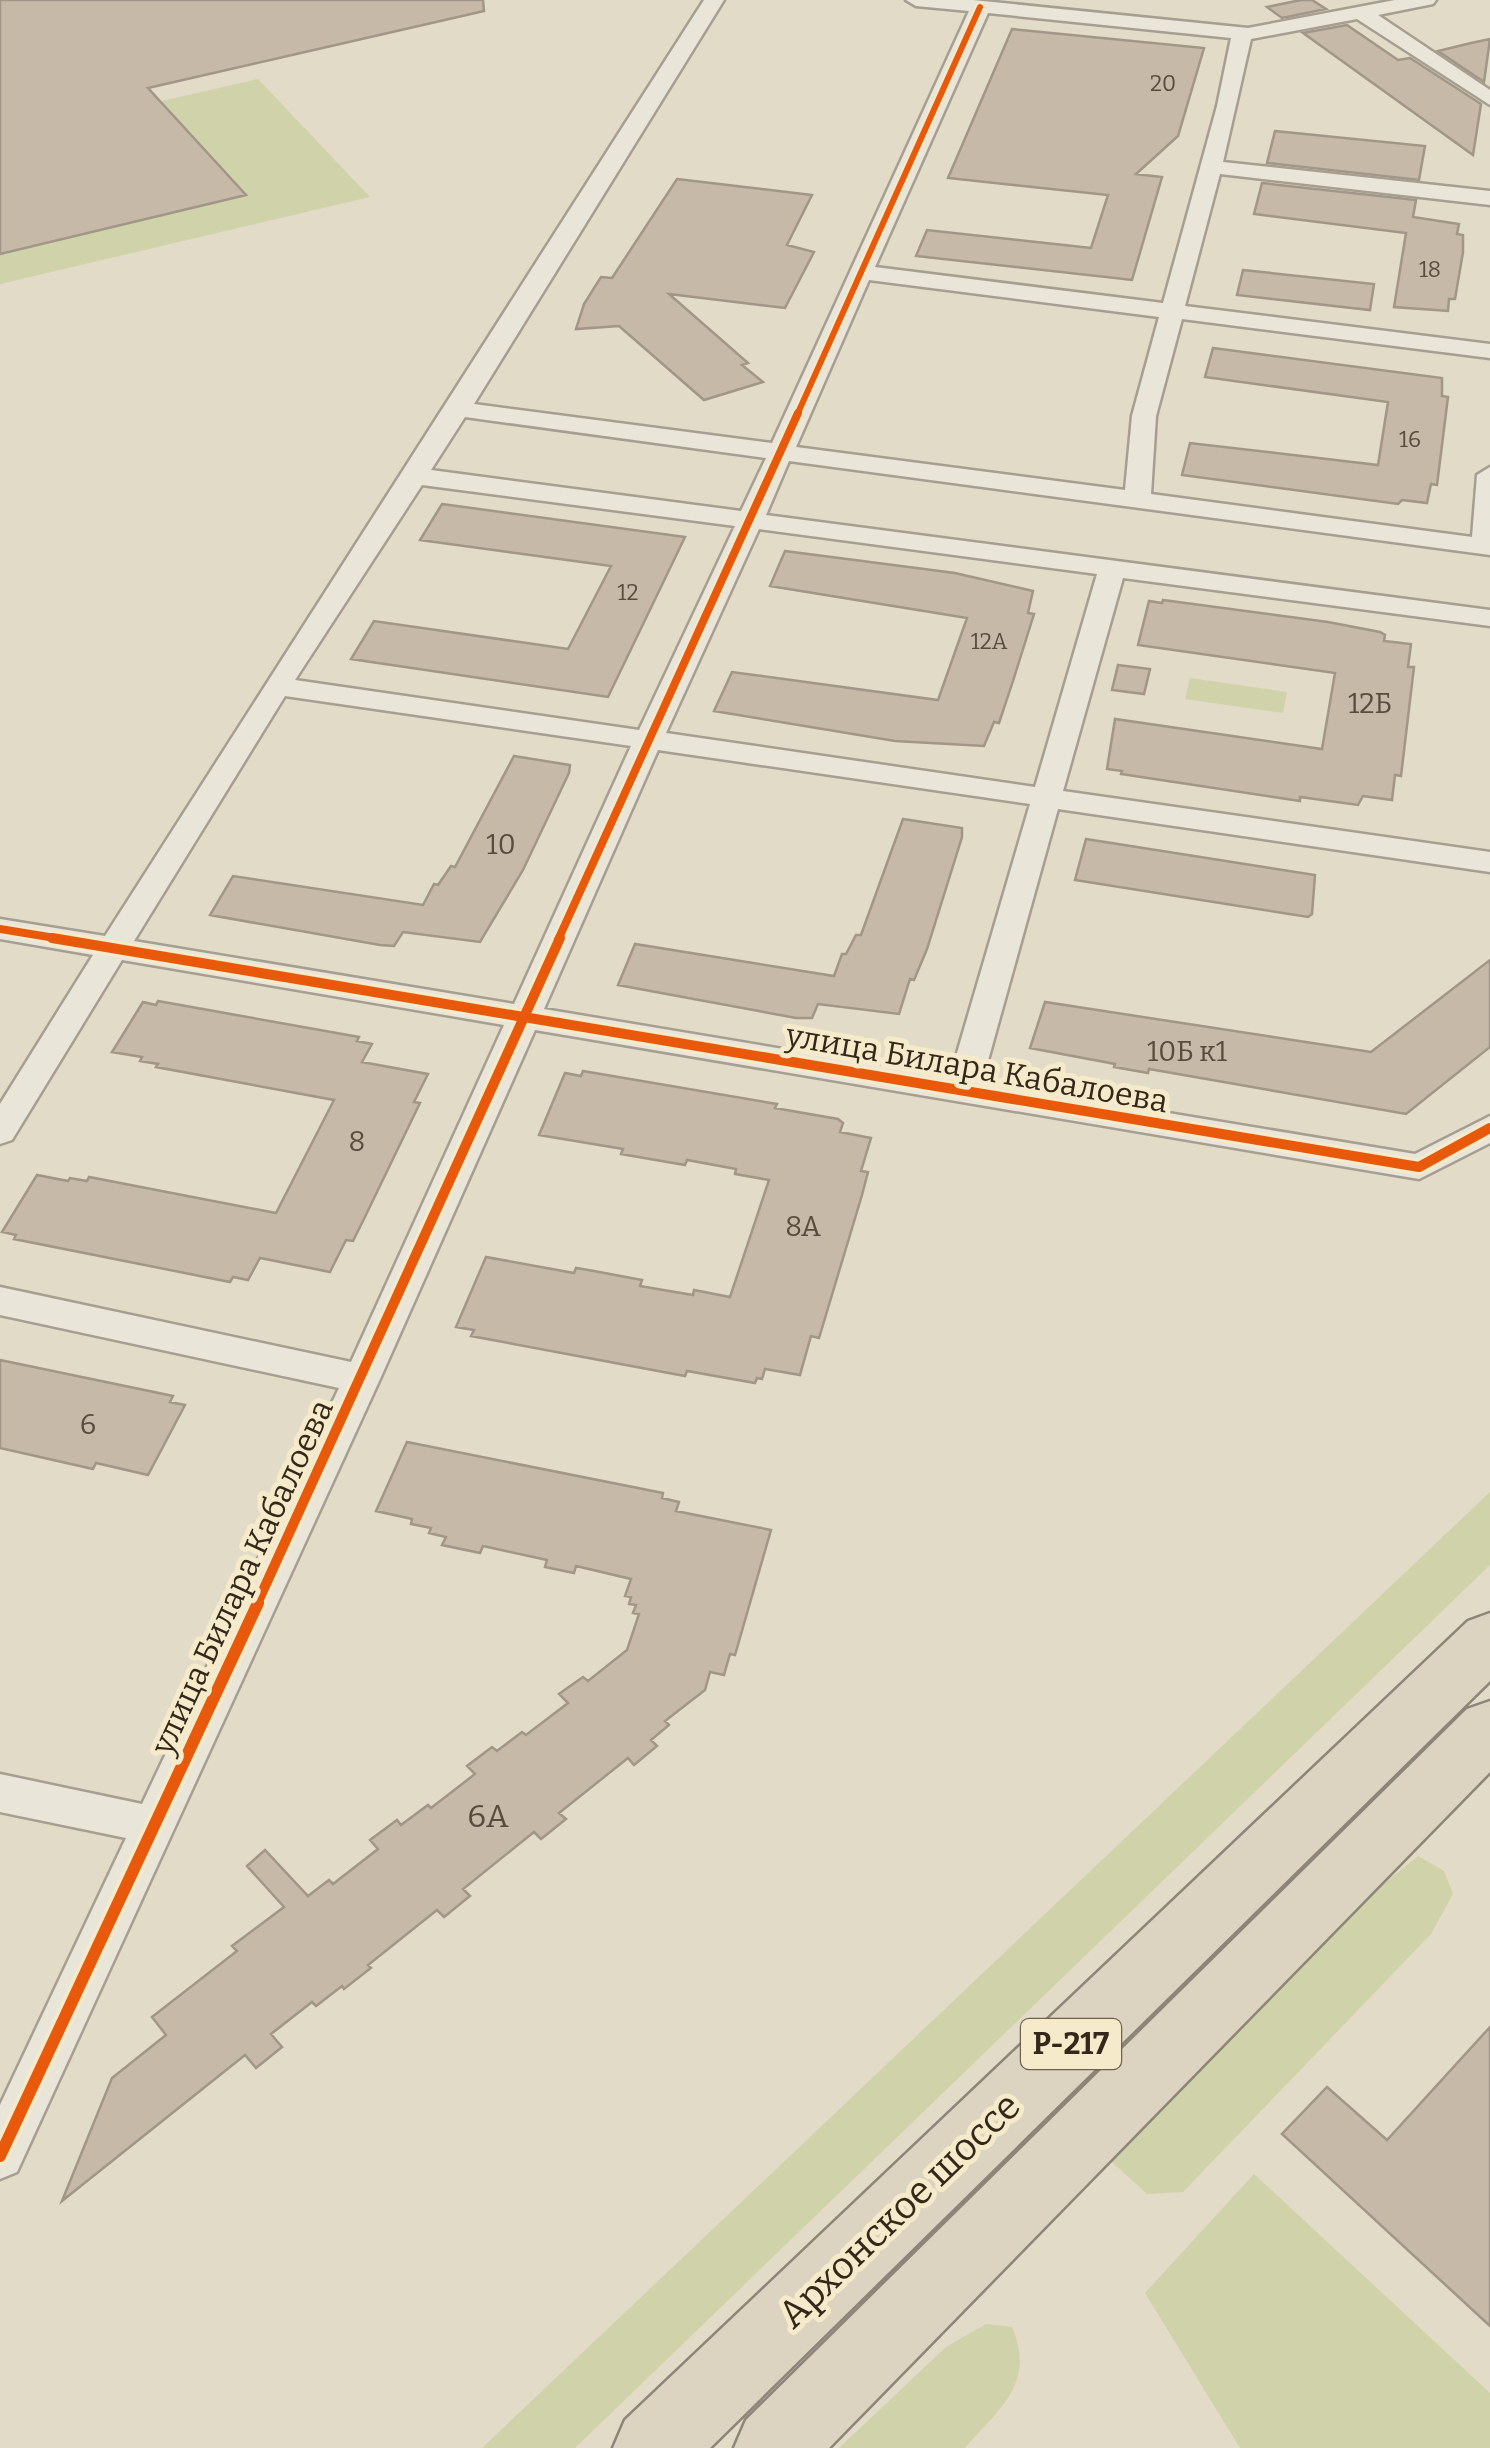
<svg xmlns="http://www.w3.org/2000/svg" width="1490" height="2448" viewBox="0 0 1490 2448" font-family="Bitter,serif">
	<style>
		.green { fill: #d0d2a9 }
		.building { fill: #c6b9a8; stroke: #a19687; stroke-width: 2.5 }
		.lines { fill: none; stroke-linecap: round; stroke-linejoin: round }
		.minor-casing { stroke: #a69f91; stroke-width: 5 }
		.trunk-casing { stroke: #8c8578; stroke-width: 5 }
		.minor { fill: #eae5d9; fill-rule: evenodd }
		.trunk { fill: #dcd4c0; fill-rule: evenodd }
		.cycleway-far3-casing { stroke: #f5ebcb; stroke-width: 10 }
		.cycleway-far2-casing { stroke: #f5ebcb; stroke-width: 12 }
		.cycleway-far1-casing { stroke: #f5ebcb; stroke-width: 16 }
		.cycleway-casing { stroke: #f5ebcb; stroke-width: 19 }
		.cycleway-far3 { stroke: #e8590c; stroke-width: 6 }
		.cycleway-far2 { stroke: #e8590c; stroke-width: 8 }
		.cycleway-far1 { stroke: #e8590c; stroke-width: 10 }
		.cycleway { stroke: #e8590c; stroke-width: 12 }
		.labels { text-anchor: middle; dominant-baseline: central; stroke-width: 10; stroke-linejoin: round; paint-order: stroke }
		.far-number-label { font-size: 22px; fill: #584c3e }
		.number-label { font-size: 28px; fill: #584c3e }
		.shield { fill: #f5ebcb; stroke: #6e624f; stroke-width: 2.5 }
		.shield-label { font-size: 30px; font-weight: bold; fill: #34281a }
		.street-label { font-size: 32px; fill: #34281a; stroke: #f5ebcb }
		.near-number-label { font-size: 32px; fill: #584c3e }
		.near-street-label { font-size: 38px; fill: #34281a; stroke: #f5ebcb }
	</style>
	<rect width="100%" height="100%" fill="#e2dbc7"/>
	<path class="green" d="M258 79 370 197 0 284V138Z
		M1190 678 1287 692 1283 713 1185 699Z
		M1490 1492V1565L575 2448H482Z
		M1418 1856 1444 1871 1453 1894 1431 1934 1183 2192 1147 2194 1112 2162 1150 2103 1365 1899Z
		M1254 2174 1490 2393V2448H1240L1145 2293Z
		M986 2324 1012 2327C1036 2384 1000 2407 965 2448H839L946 2347Z"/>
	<path class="building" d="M0 0H483L484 11 148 88 246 195 0 254Z
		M1301 0H1312L1326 9 1282 18 1267 7Z
		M1347 25 1398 60 1410 58 1481 104 1473 155 1303 33Z
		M1012 29 1204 48 1178 136 1136 174 1162 177 1132 280 916 256 927 230 1091 248 1108 195 948 178Z
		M1490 39 1484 82 1438 51 1471 43Z
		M1275 131 1425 146 1419 180 1267 163Z
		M677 179 812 195 787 245 814 252 785 308 669 294 748 363 742 365 763 382 704 400 619 326 576 329 584 304 601 277 612 278Z
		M1262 183 1416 200 1413 217 1459 224 1457 234 1463 235V252L1455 299H1449L1448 311 1394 307 1406 233 1254 214Z
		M1243 270 1374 284 1370 310 1237 295Z
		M1213 348 1442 378V396L1448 397 1437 485 1431 484 1427 503 1402 500 1398 504 1182 475 1190 443 1378 465 1388 402 1205 377Z
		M442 504 685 537 608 697 351 659 374 621 568 649 611 566 420 540Z
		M785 551 955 573 1033 591 1028 613 1034 614 1013 681 999 723 994 722 984 746 895 741 714 711 732 672 938 700 967 618 770 586Z
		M1163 600 1328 622 1380 632 1385 635 1384 641 1411 644 1408 667H1414L1401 776 1395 775 1392 800 1363 796 1358 805 1300 797V801L1121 774 1122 771 1107 769 1115 719 1322 749 1335 673 1138 645 1149 601 1162 603Z
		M1118 665 1150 669 1144 694 1112 690Z
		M514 756 570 765 569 773 523 870 480 942 403 932 394 946 380 945 210 915 233 876 423 905 434 884 438 885 451 866 455 867Z
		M903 819 962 828V837L927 949 914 980 910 979 899 1014 818 1004 812 1018H796L618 985 635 944 834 976 842 954H846L856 935H861Z
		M1086 839 1315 875 1312 914 1308 917 1075 880Z
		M1490 960V1047L1406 1114 1149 1069 1148 1073 1114 1067 1115 1064 1030 1048 1045 1002 1371 1052Z
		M158 1001 359 1037 357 1041 372 1044 362 1062 428 1074 414 1102 420 1103 362 1223 353 1241 346 1240 330 1272 260 1258 248 1280 233 1277 230 1282 14 1239 16 1235 2 1232 37 1175 68 1181 70 1178 87 1181 89 1177 276 1213 334 1100 156 1067 158 1064 140 1061 142 1057 112 1052 143 1002 156 1005Z
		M583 1071 777 1104 775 1108 838 1119 843 1123 840 1132 871 1138 861 1171 868 1172 862 1195 819 1338 811 1336 800 1375 765 1369 762 1379 757 1378 755 1383 687 1371 685 1376 471 1336 474 1330 456 1327 486 1257 574 1273 576 1268 594 1271 642 1280 640 1286 693 1295 694 1290 730 1297 769 1180 735 1174 736 1169 687 1160 685 1165 621 1154 623 1149 539 1135 565 1073 581 1076Z
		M0 1360 173 1396 170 1402 185 1405 148 1475 96 1463 93 1469 0 1448Z
		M407 1442 663 1493 662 1498 679 1502 676 1511 771 1530 735 1655 730 1654 724 1675 710 1672 705 1690 665 1721 669 1725 651 1740 657 1746 634 1765 628 1758 559 1813 566 1819 541 1839 534 1832 463 1889 470 1896 444 1917 437 1910 368 1965 371 1968 344 1989 342 1986 316 2006 312 2002 271 2034 282 2047 256 2068 245 2055 62 2201 112 2078 166 2035 152 2017 237 1951 232 1946 284 1907 247 1866 265 1850 308 1896 329 1880 333 1884 378 1849 370 1840 397 1820 401 1825 428 1805 431 1808 475 1774 467 1766 492 1747 497 1751 522 1732 526 1735 568 1703 559 1694 583 1677 588 1681 627 1650 639 1614 633 1613 636 1605 629 1604 631 1597 625 1596 631 1579 576 1566 574 1573 545 1567 547 1560 483 1546 480 1553 442 1545 446 1537 429 1533 431 1528 411 1524 412 1519 376 1511Z
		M1490 2027V2326L1282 2134 1327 2087 1387 2140Z"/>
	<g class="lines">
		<g class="minor-casing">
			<path id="minor" d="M704 0H724L474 404 772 443 969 11 916 6 906 0H973L1248 28 1395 0H1436L1433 4 1378 15 1490 90V105L1357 19 1251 39 1223 162 1490 191V205L1220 174 1185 306 1490 344V358L1182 319 1156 416 1151 494 1472 537 1477 475 1490 467V555L789 461 766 515 1490 610V626L1123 578 1063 791 1490 852V872L1058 809 982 1082 1415 1154 1490 1116V1143L1419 1179 535 1030 380 1379 17 2172 0 2179V2105L126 1838 0 1812V1774L142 1804 339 1388 0 1315V1287L351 1362 504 1025 122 960 12 1140 0 1144V1104L93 955 0 939V919L105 936ZM988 13 1231 38 1217 106 1163 303 875 267ZM869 280 1159 317 1132 416 1125 490 796 447ZM465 417 766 458 741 511 431 470ZM422 485 735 526 639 730 295 680ZM759 529 1097 574 1035 787 666 733ZM285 696 631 746 514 1004 134 941ZM658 750 1030 804 950 1077 544 1009Z"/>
		</g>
		<g class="trunk-casing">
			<path id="trunk" d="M1490 1613V1681L710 2448H613L625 2420 1468 1621Z
				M1490 1701V1772L829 2448H734L746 2420 1467 1709Z"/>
		</g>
		<use href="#minor" class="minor"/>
		<use href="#trunk" class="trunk"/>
		<g class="cycleway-far3-casing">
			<path id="cycleway-far3" d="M797 415 980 7"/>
		</g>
		<g class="cycleway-far2-casing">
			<path id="cycleway-far2" d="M0 929 67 940
				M558 940 798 413"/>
		</g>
		<g class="cycleway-far1-casing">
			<path id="cycleway-far1" d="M52 938 1419 1167 1490 1128
				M256 1606 560 938"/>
		</g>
		<g class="cycleway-casing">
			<path id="cycleway" d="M0 2156 258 1603"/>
		</g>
		<use href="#cycleway-far3" class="cycleway-far3"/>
		<use href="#cycleway-far2" class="cycleway-far2"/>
		<use href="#cycleway-far1" class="cycleway-far1"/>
		<use href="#cycleway" class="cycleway"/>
	</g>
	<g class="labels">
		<g class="far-number-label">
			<text x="1163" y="83">20</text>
			<text x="1430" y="269">18</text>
			<text x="1410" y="439">16</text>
			<text x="628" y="592">12</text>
			<text x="989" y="641">12А</text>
		</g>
		<g class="number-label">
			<text x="1370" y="703">12Б</text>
			<text x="501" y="844">10</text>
			<text x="1187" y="1051">10Б к1</text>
			<text x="357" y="1141">8</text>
			<text x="803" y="1226">8А</text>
			<text x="88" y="1424">6</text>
		</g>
		<rect class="shield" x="1021" y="2019" width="100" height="50" rx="8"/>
		<g class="shield-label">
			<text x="1071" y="2044">Р-217</text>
		</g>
		<g class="street-label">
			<text transform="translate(977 1068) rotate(10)">улица Билара Кабалоева</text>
			<text transform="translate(242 1577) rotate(-65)">улица Билара Кабалоева</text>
		</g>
		<g class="near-number-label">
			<text x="488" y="1816">6А</text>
		</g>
		<g class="near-street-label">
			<text transform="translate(899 2210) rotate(-44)">Архонское шоссе</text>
		</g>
	</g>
</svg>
